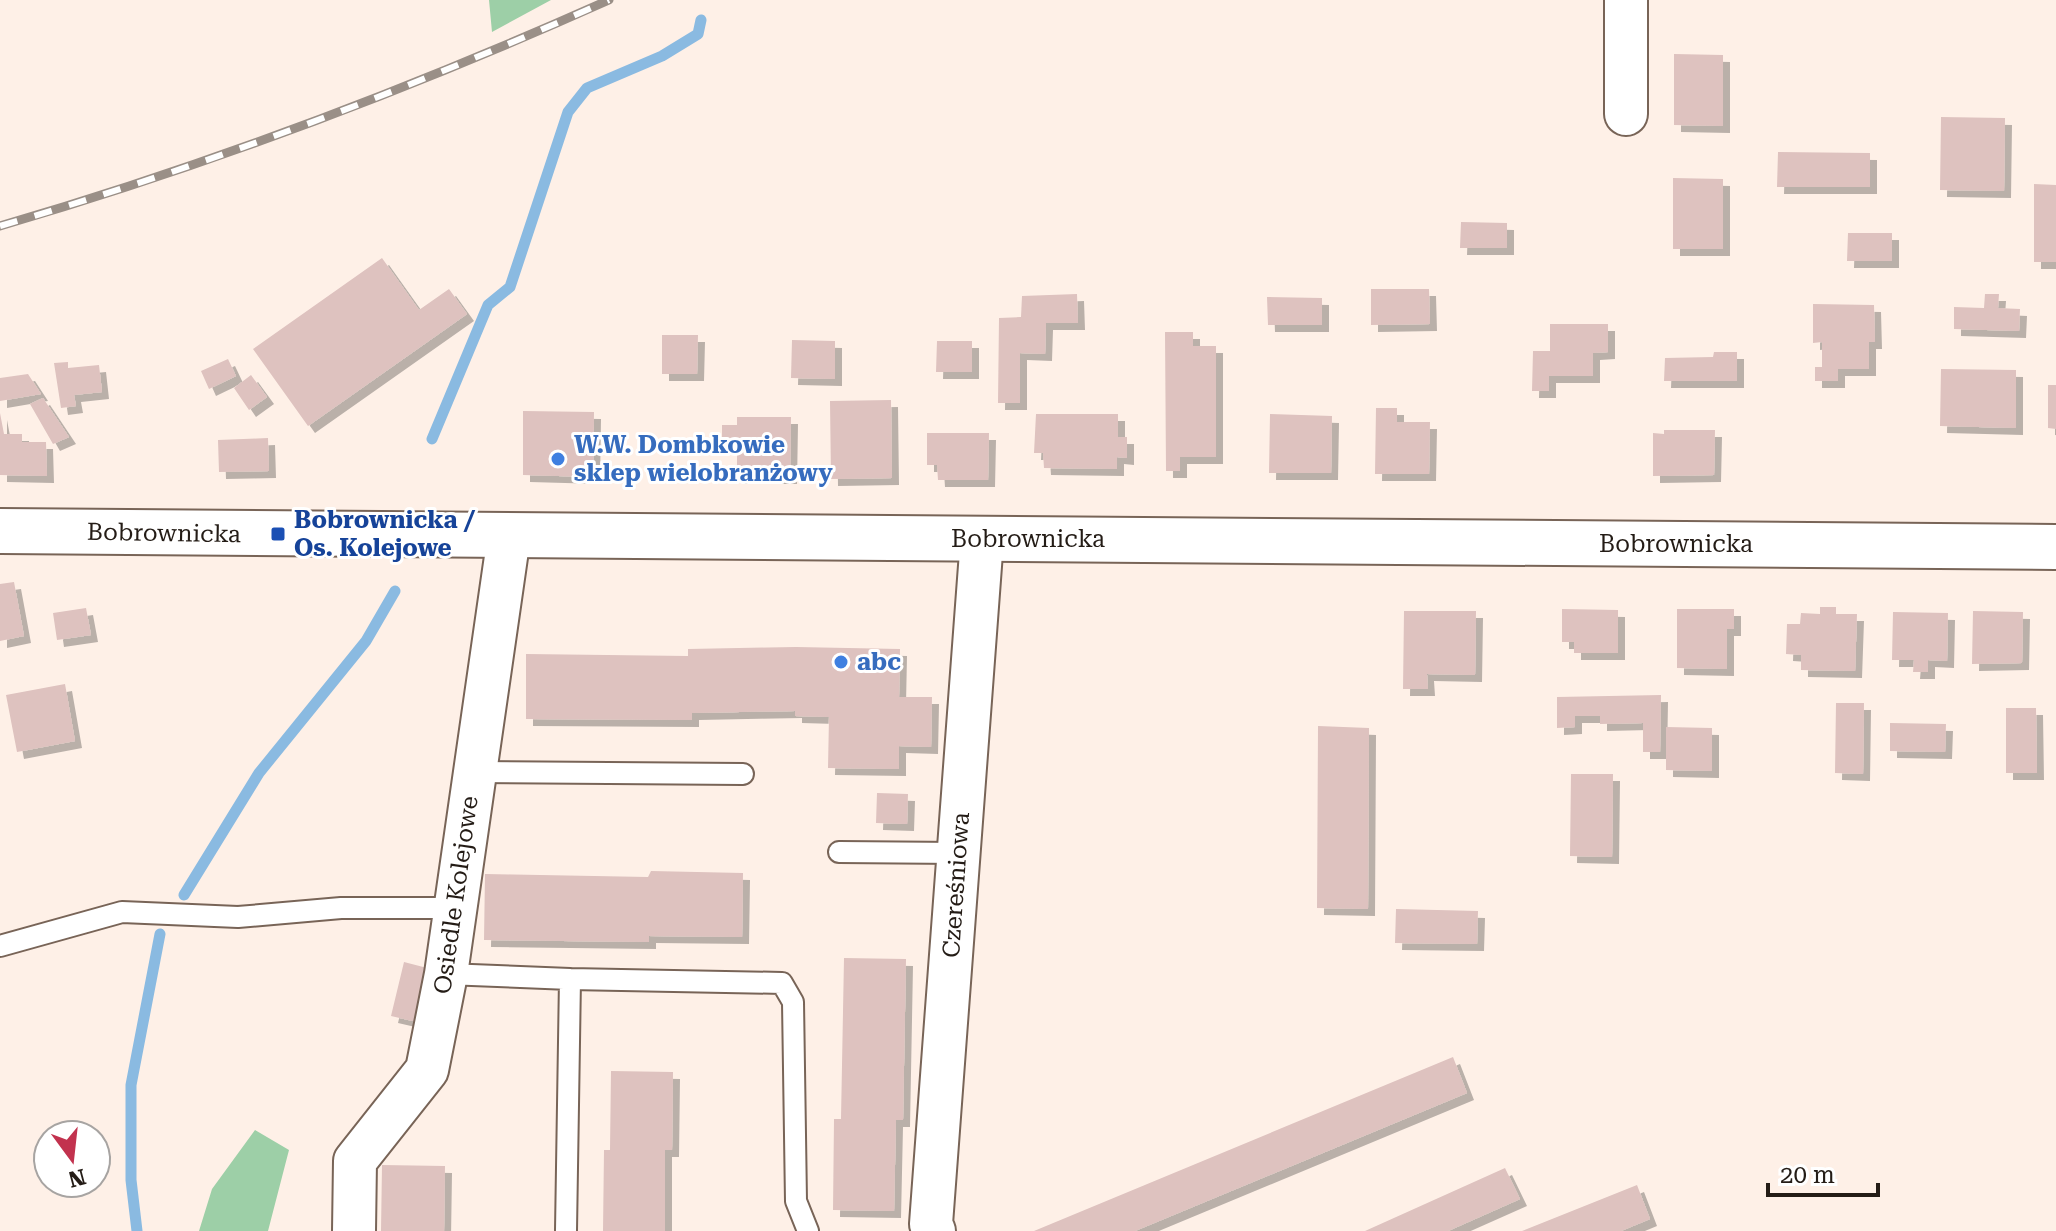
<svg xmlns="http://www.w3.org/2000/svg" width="2056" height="1231" viewBox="0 0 2056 1231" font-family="'Roboto Serif',serif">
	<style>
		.forest { fill: #9dcfa7 }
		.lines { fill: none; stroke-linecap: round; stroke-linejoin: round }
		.stream { stroke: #8abae1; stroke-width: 11 }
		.building { fill: #dec2bf; filter: url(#shadow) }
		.lane-casing { stroke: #786457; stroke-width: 24 }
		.street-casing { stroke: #786457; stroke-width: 46 }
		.secondary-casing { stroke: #786457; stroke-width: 48 }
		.lane { stroke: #fff; stroke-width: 20 }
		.street { stroke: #fff; stroke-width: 42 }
		.secondary { stroke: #fff; stroke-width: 44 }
		.rail-casing { stroke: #9a8f87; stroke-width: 9 }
		.rail { stroke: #fff; stroke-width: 6; stroke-dasharray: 18; stroke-linecap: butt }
		.shop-dot { fill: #3f7fe0; stroke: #fff; stroke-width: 3 }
		.transit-dot { fill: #1a4fb4; stroke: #fff; stroke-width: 3 }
		.labels { text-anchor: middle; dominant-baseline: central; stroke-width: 6; stroke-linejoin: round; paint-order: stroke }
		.shop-label { font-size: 24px; font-weight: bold; fill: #366cbe; stroke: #fff; text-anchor: start }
		.transit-label { font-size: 24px; font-weight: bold; fill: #164399; stroke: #fff; text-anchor: start }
		.street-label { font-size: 24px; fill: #241c16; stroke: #fff }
	</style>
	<defs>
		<filter id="shadow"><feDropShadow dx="7" dy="7" stdDeviation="0" flood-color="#0004"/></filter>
	</defs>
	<rect width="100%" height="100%" fill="#fef0e7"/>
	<path class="forest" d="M489 0H551L492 32Z
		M255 1130 289 1150 268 1231H199L212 1189Z"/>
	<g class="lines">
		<path class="stream" d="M432 439 488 305 510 287 568 112 587 88 662 56 698 34 701 20
			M184 895 259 773 366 641 395 591
			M137 1231 131 1180V1085L160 934"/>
	</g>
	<path class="building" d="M1674 54 1723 55V126L1674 125Z
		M1941 117 2005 118 2004 191 1940 190Z
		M1778 152 1870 153V187H1777Z
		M1673 178 1723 179V249H1673Z
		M2034 184 2056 185V262H2034Z
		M1461 222 1507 223V248H1460Z
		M1848 233H1892V261H1847Z
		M382 258 419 310 449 289 467 314 308 426 253 349Z
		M1371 289H1429L1430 324 1371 325Z
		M1077 294 1078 323H1046L1045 354 1020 353V403H998L999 318 1021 317 1022 296Z
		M1985 294H1999L1998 308 2020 309 2019 331 1954 329V307L1984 308Z
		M1267 297 1322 298V325H1268Z
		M1813 304 1874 305 1875 342H1869V369H1838V381H1815V367H1822V342L1813 343Z
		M1550 324H1608V352L1593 353V376H1549V391H1532L1533 351H1550Z
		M1165 332H1193V346H1216V457H1180V471H1166Z
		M662 335H698L697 374H662Z
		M792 340 835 341V379L791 378Z
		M937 341H972V372H936Z
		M1714 352H1737V381H1664L1665 358 1713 357Z
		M228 359 236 376 209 389 201 371Z
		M68 362V368L99 365 102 392 74 395 76 406 61 408 54 363Z
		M1941 369 2016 370V428L1940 426Z
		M28 374 41 394 0 401V378Z
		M251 375 267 397 249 410 234 388Z
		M2048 385H2056V429L2048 428Z
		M43 398 69 437 53 444 30 404Z
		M891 400 892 478 831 479 830 401Z
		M1376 408H1397V422H1430L1429 474H1375Z
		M523 411 594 412 593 477 523 475Z
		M0 413 4 434H22V442H46L47 476 0 475Z
		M1036 414H1118V437H1127V458L1117 457V469L1044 468 1043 453H1034Z
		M1270 414 1332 416 1331 473H1269Z
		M737 417H791L790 477H737V444H722V425H737Z
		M1664 430H1715L1714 475 1653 476V433L1664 434Z
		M927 433H989L988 480H938L937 465H927Z
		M268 438 269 471 219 472 218 440Z
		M14 582 24 636 0 641V584Z
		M1820 607H1836V614H1857L1855 671 1801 670V655L1786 654 1787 624H1800L1801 613 1820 614Z
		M86 608 91 635 57 640 53 613Z
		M1562 609 1618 610V653H1574V642H1562Z
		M1677 609H1734V629H1727V669L1677 668Z
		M1404 611H1476L1475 675 1427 674 1428 689H1403Z
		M1973 611 2023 612 2022 663 1972 664Z
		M1893 612 1948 613 1947 661 1928 660V672H1913L1914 660H1892Z
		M796 647 900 649 899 697H932L931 747 899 746V769L828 768 829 717 795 716V711L692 713V720L526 719V654L688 656V649Z
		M65 684 75 741 17 752 6 695Z
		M1661 695 1660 752H1643V723L1600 724V716H1575V727L1557 728V697Z
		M1836 703H1864L1863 774 1835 773Z
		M2006 708H2036L2037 773H2006Z
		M1890 723 1946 724 1945 752 1890 751Z
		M1318 726 1369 728 1368 909 1317 908Z
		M1666 727 1712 728V771L1666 770Z
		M1571 774H1613L1612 857 1570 856Z
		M877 793 908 794 907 824 876 823Z
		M651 871 743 873 742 937 649 936V942L484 940 485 874 648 877Z
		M1396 909 1478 911 1477 944 1395 943Z
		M844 958 906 959 903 1120H896L894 1211 833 1210 834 1119H841Z
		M404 962 431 969 417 1022 391 1016Z
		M1453 1057 1467 1093 1135 1231H1034Z
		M611 1071 673 1072 672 1150H665V1231H603L604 1150H610Z
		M382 1165 445 1166 444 1231H381Z
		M1505 1168 1520 1199 1448 1231H1365Z
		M1637 1185 1650 1219 1621 1231H1522Z"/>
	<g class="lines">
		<g class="lane-casing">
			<path id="lane" d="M473 772 743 774
				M839 852 958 853
				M0 946 122 912 238 917 341 908H455
				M446 974 570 979
				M566 1231 570 979 782 983 793 1002 796 1201 808 1231"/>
		</g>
		<g class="street-casing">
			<path id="street" d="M1626 0V114
				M354 1231 355 1161 427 1070 446 974 509 536
				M934 1231 931 1224 982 539"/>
		</g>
		<g class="secondary-casing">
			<path id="secondary" d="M0 531 2056 547"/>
		</g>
		<use href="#lane" class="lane"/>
		<use href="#street" class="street"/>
		<use href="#secondary" class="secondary"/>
		<g class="rail-casing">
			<path id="rail" d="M0 226C209 165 410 89 609 0"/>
		</g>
		<use href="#rail" class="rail"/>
	</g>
	<g class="shop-dot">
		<circle cx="558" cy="459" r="8"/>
		<circle cx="841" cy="662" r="8"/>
	</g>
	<rect class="transit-dot" x="270" y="526" width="16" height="16" rx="4"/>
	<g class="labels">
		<g class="shop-label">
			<text x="574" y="445">W.W. Dombkowie<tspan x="574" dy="28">sklep wielobranżowy</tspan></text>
			<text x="857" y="662">abc</text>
		</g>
		<g class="transit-label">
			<text x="294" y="520">Bobrownicka /<tspan x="294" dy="28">Os. Kolejowe</tspan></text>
		</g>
		<g class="street-label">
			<text transform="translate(164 533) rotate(1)">Bobrownicka</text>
			<text x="1028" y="539">Bobrownicka</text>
			<text x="1676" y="544">Bobrownicka</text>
			<text transform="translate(956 885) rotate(-86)">Czereśniowa</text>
			<text transform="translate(456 895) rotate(-82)">Osiedle Kolejowe</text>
		</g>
	</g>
	<g transform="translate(72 1159) rotate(165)"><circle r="38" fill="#ffffff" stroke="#a7a4a2" stroke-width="2"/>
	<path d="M0-6L14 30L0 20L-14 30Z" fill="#c2324e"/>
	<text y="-12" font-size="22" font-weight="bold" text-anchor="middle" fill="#241c16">N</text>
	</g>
	<path d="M1768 1183v12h110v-12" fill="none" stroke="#241c16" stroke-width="4"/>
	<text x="1780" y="1183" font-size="24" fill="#241c16" stroke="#ffffff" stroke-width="6" paint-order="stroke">20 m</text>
</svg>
